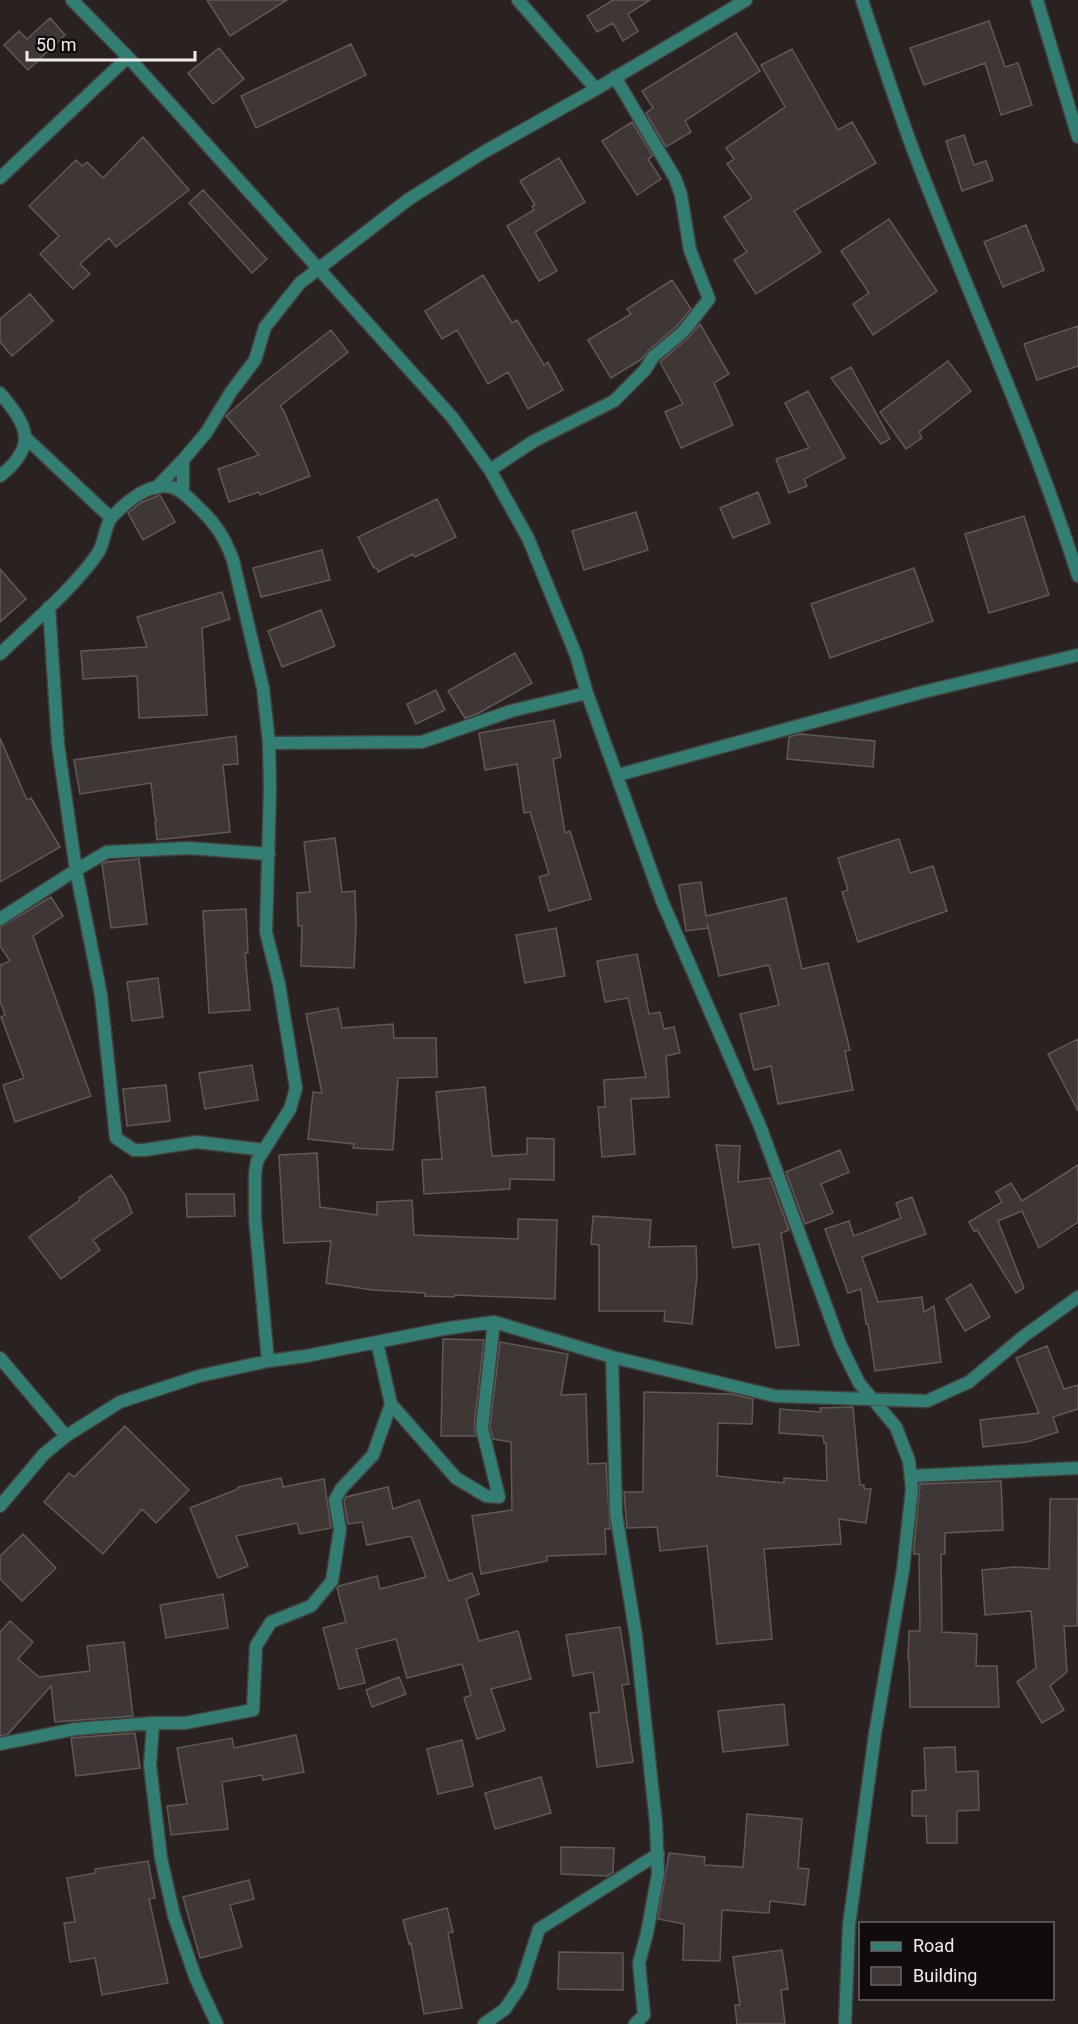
<svg xmlns="http://www.w3.org/2000/svg" width="1078" height="2024" viewBox="0 0 1078 2024" font-family="Roboto,sans-serif">
	<style>
		.building { fill: #3f3735; stroke: #625957; stroke-width: 1.5 }
		.lines { fill: none; stroke-linecap: round; stroke-linejoin: round }
		.minor-casing { stroke: #453e3c; stroke-width: 15 }
		.minor { stroke: #337e73; stroke-width: 12 }
	</style>
	<rect width="100%" height="100%" fill="#292220"/>
	<path class="building" d="M207 0H287L230 36Z
		M613 0H650L628 14 638 31 623 41 613 23 597 32 587 16Z
		M50 18 65 35 28 70 4 45 19 31 27 39Z
		M989 21 1005 67 1018 63 1032 105 1001 115 985 63 924 85 910 48Z
		M736 33 760 71 685 121 691 132 666 147 646 113 653 108 642 91Z
		M351 44 366 75 256 128 241 96Z
		M219 48 244 79 213 104 188 73Z
		M792 49 838 130 852 122 876 163 794 211 821 252 756 294 734 260 747 252 724 217 752 198 727 164 734 159 726 148 785 107 761 65Z
		M632 122 653 156 648 159 661 179 637 195 602 141Z
		M964 135 974 165 986 161 993 180 962 191 946 141Z
		M143 137 189 190 116 247 109 238 80 264 90 274 73 289 40 254 59 236 29 206 76 160 82 166 87 162 103 178Z
		M559 158 585 202 535 232 557 271 539 281 507 226 534 210 532 206 535 205 520 181Z
		M203 190 267 259 252 273 189 203Z
		M889 219 937 291 873 335 853 304 869 293 841 251Z
		M1026 225 1044 270 1003 287 984 242Z
		M483 275 512 323 517 320 544 365 548 362 563 390 528 409 508 372 488 384 457 330 442 339 425 311Z
		M672 280 691 309 677 326 648 351 642 359 611 378 588 340 631 314 627 309Z
		M30 294 53 321 12 356 0 342V319Z
		M700 324 729 374 714 383 733 425 681 448 665 412 683 404 660 362 688 338Z
		M1078 326V366L1037 380 1024 344Z
		M331 330 348 352 280 406 284 411 310 476 260 495 259 492 229 502 218 469 259 455 226 416 262 384Z
		M948 361 971 391 919 432 922 438 906 449 880 412Z
		M851 367 890 439 881 444 831 378Z
		M808 391 845 458 804 479 807 486 789 493 776 459 809 448 785 403Z
		M758 492 770 523 733 538 720 508Z
		M160 495 175 522 143 540 128 513 142 502Z
		M437 499 456 537 415 557 413 554 378 572 377 568H374L358 537Z
		M636 512 648 550 584 570 572 531Z
		M1024 516 1049 595 989 613 965 534Z
		M322 550 330 580 261 597 253 568Z
		M914 568 933 621 830 658 811 604Z
		M0 569 26 599 0 622Z
		M222 592 230 619 202 628 207 715 139 718 137 676 83 679 81 651 147 647 137 617Z
		M321 610 335 646 282 667 268 631Z
		M515 653 532 683 477 714 465 718 448 691Z
		M436 690 445 710 416 724 407 704Z
		M554 720 561 757 553 759 565 833 570 831 591 899 549 911 539 877 549 874 530 812 524 813 517 764 485 770 479 733Z
		M800 734 875 741 873 767 787 759 789 737Z
		M236 736 238 764 223 765 230 832 157 840 155 822 157 821 155 818 151 783 80 794 74 760Z
		M0 738 27 800 31 798 60 847 0 882Z
		M335 838 342 892 355 891 356 925 354 968 301 966 302 926H298L297 893 310 892 304 842Z
		M899 839 910 873 933 866 947 911 858 942 842 892 848 890 838 858Z
		M139 859 147 924 111 928 102 864 106 862Z
		M701 882 706 916 786 898 802 969 828 963 850 1050 845 1051 853 1090 778 1104 771 1066 754 1070 740 1014 779 1005 769 965 719 976 707 923 708 928 686 931 679 885Z
		M51 897 63 916 33 936 91 1096 15 1122 3 1085 24 1078 1 1017 5 1015 0 1001V965L10 961 0 946V927Z
		M246 909 248 953H245L250 1010 209 1013 203 911Z
		M556 928 565 976 525 983 516 935Z
		M637 954 649 1014 660 1012 664 1029 674 1027 680 1053 666 1056 669 1097 631 1099 635 1154 602 1157 598 1107H605L604 1080 646 1077 628 998 605 1002 597 961Z
		M158 978 163 1017 132 1021 127 982Z
		M338 1008 342 1028 393 1024 394 1038H436L437 1077 398 1078 393 1150 353 1148 354 1144 308 1139 313 1092 322 1093 306 1014Z
		M1078 1039V1111L1048 1054Z
		M252 1065 258 1100 205 1109 199 1073Z
		M166 1085 170 1121 127 1126 123 1089Z
		M485 1087 492 1156 527 1154V1138L554 1139V1180L510 1179V1189L424 1194 422 1160 442 1159 436 1092Z
		M716 1145 740 1146 738 1182 770 1178 789 1230 781 1233 799 1345 776 1348 759 1244 733 1248Z
		M840 1150 849 1172 821 1184 833 1213 805 1224 786 1172Z
		M317 1153 320 1207 377 1215V1202L412 1200 414 1235 518 1239V1219L557 1220 555 1299 455 1295 454 1297 425 1296V1293L373 1290 326 1283 331 1241 284 1243 279 1155Z
		M1078 1165V1222L1039 1248 1022 1211 998 1221 1024 1288 1016 1293 977 1230 974 1231 969 1222 1002 1202 996 1192 1011 1183 1022 1201Z
		M111 1175 126 1197 132 1213 93 1240 100 1250 61 1279 29 1237 80 1200 79 1198Z
		M186 1194H234L235 1216 187 1217Z
		M912 1197 926 1234 862 1257 878 1302 922 1297 924 1312 934 1306 941 1362 875 1371 868 1324H866L861 1289 848 1293 825 1229 849 1221 854 1236 901 1218 896 1203Z
		M593 1216 651 1220 649 1247 696 1246 697 1275 692 1324 664 1321 665 1311H599V1245L591 1244Z
		M971 1284 990 1317 965 1331 946 1299Z
		M443 1339 484 1340 474 1427 476 1436H441Z
		M500 1342 568 1354 561 1395 586 1394 588 1464 606 1463 610 1529H605L606 1554 547 1556V1561L481 1574 472 1516 512 1510 511 1442 493 1439 490 1427Z
		M1047 1346 1064 1389 1078 1385V1409L1053 1417 1058 1432 1027 1442 983 1447 980 1420 1039 1413 1016 1358Z
		M644 1392 732 1394 753 1399 752 1424 718 1423 717 1476 784 1483V1478L827 1481 826 1443H824L823 1436 779 1433 780 1409 821 1412 820 1408 853 1407 860 1485H864V1489H871L866 1523 839 1519 841 1544 764 1549 772 1639 717 1644 707 1546 660 1551 657 1527 627 1528 624 1492H643Z
		M125 1426 189 1490 156 1523 142 1509 103 1554 44 1502 69 1473 74 1477Z
		M281 1478 283 1487 324 1479 331 1528 300 1534 297 1523 236 1536 248 1566 218 1578 190 1508 238 1489V1487Z
		M1001 1481 1003 1530 945 1533V1554H941L942 1632 977 1634 976 1666H997L999 1707H910L909 1659H908L909 1631H920L919 1554H914V1548L920 1484Z
		M388 1487 393 1509 419 1500 449 1581 472 1573 479 1594 466 1599 479 1641 518 1631 531 1679 491 1689 505 1730 477 1739 464 1698 471 1695 462 1664 407 1678 396 1639 356 1649 365 1683 339 1689 323 1628 346 1622 337 1588 339 1586 377 1576 380 1589 426 1577 411 1536 367 1545 362 1522 348 1524 344 1501 346 1497Z
		M1050 1499H1078L1077 1626H1064L1067 1672 1050 1686 1064 1710 1042 1723 1017 1682 1036 1668 1031 1611 985 1615 982 1570 1015 1567 1049 1569Z
		M23 1534 56 1568 22 1601 0 1579V1556Z
		M223 1594 228 1628 166 1638 160 1605Z
		M10 1621 33 1642 18 1659 39 1677 90 1671 87 1646 124 1642 133 1716 55 1722 51 1686 8 1734 0 1736V1632Z
		M620 1627 629 1684 622 1685 633 1762 597 1767 590 1713 599 1712 593 1672 573 1676 566 1635Z
		M399 1677 406 1694 372 1707 366 1690Z
		M784 1704 788 1745 723 1752 718 1711Z
		M135 1733 140 1768 76 1776 71 1738Z
		M296 1735 304 1772 263 1780 262 1775 222 1782 228 1829 171 1835 167 1806 187 1804 177 1748 232 1738 234 1748Z
		M462 1740 473 1786 438 1794 427 1749Z
		M955 1747 956 1772 978 1771 979 1810 957 1811V1843H927L926 1816H912V1791L926 1790 924 1748Z
		M541 1777 551 1813 495 1829 485 1793Z
		M747 1814 802 1819 798 1868 809 1869 805 1905 770 1901 769 1913 722 1910 720 1961 683 1960 684 1924 658 1919 669 1853 705 1857 704 1865 743 1867Z
		M561 1847 614 1848 613 1872 607 1876 561 1874Z
		M148 1861 155 1898 149 1899 168 1983 102 1995 95 1958 70 1962 64 1923 75 1922 67 1878 96 1873 95 1869Z
		M249 1880 254 1899 230 1905 242 1947 200 1958 183 1897Z
		M447 1908 453 1932 448 1933 462 2008 424 2014 411 1943 409 1944 403 1920Z
		M782 1950 788 1989 781 1990 785 2024H737L735 2005H740L733 1957Z
		M559 1952 623 1953V1990L558 1989Z"/>
	<g class="lines">
		<g class="minor-casing">
			<path id="minor" d="M72 0 128 57 452 417 490 470 528 538 576 655 587 693 662 901 760 1126 840 1344 859 1383 896 1427 909 1461 912 1489 903 1570 875 1734 849 1925 845 2024
				M518 0 596 89
				M862 0C878 49 894 98 912 147 966 290 1032 430 1078 576
				M1037 0 1078 137
				M0 178 128 57
				M0 393C27 425 39 445 0 476
				M26 438 111 518C125 503 148 482 171 487 182 490 190 499 197 506 216 524 224 536 233 560L263 688 269 743 270 789 266 932 279 984 296 1088 290 1109 257 1161 255 1174V1218L268 1361
				M490 470 534 441 614 401 645 370 653 357 683 332 709 299 690 250 681 195 675 178 615 77
				M156 488 183 460
				M183 492V460L206 433 231 392 255 360 265 327 300 283 409 199 484 152 596 89 746 0
				M49 607 58 744 76 870 101 995 116 1138 134 1150H144L197 1142 264 1150
				M0 654C30 625 75 587 98 553 105 542 104 529 111 518
				M269 743 422 742 511 711 587 693
				M618 775 923 692 1078 655
				M0 919 76 870 107 852 188 848 269 854
				M377 1342 391 1404 456 1478 486 1496 499 1497 482 1428 494 1322
				M612 1357 616 1514 636 1636 656 1823 658 1874 647 1933 639 1963 644 2015 635 2024
				M0 1358 66 1436
				M911 1476 1078 1468
				M0 1506 44 1454 66 1436 120 1402 199 1376 268 1361 306 1356 443 1329 494 1322 612 1357 775 1396 927 1401 969 1382 1024 1336 1078 1297
				M153 1723 150 1765 161 1858 174 1916 196 1979 217 2024
				M0 1744 75 1729 153 1723H185L253 1710 256 1646 271 1622 311 1606 332 1581 340 1529 335 1500 341 1489 373 1455 391 1404
				M484 2024 505 2009 521 1985 539 1929 658 1854"/>
		</g>
		<use href="#minor" class="minor"/>
	</g>
	<rect x="859" y="1922" width="195" height="78" fill="#0f0c0b" stroke="#696665" stroke-width="1.5"/>
	<rect x="871" y="1942" width="30" height="9" fill="#337e73" stroke="#696665" stroke-width="1.5"/>
	<text x="913" y="1952" font-size="18" fill="#f1eceb">Road</text>
	<rect x="871" y="1967" width="30" height="18" fill="#3f3735" stroke="#696665" stroke-width="1.5"/>
	<text x="913" y="1982" font-size="18" fill="#f1eceb">Building</text>
	<path d="M27 51v9h168v-9" fill="none" stroke="#f1eceb" stroke-width="3"/>
	<text x="36" y="51" font-size="18" fill="#f1eceb" stroke="#0f0c0b" stroke-width="4.5" paint-order="stroke">50 m</text>
</svg>
